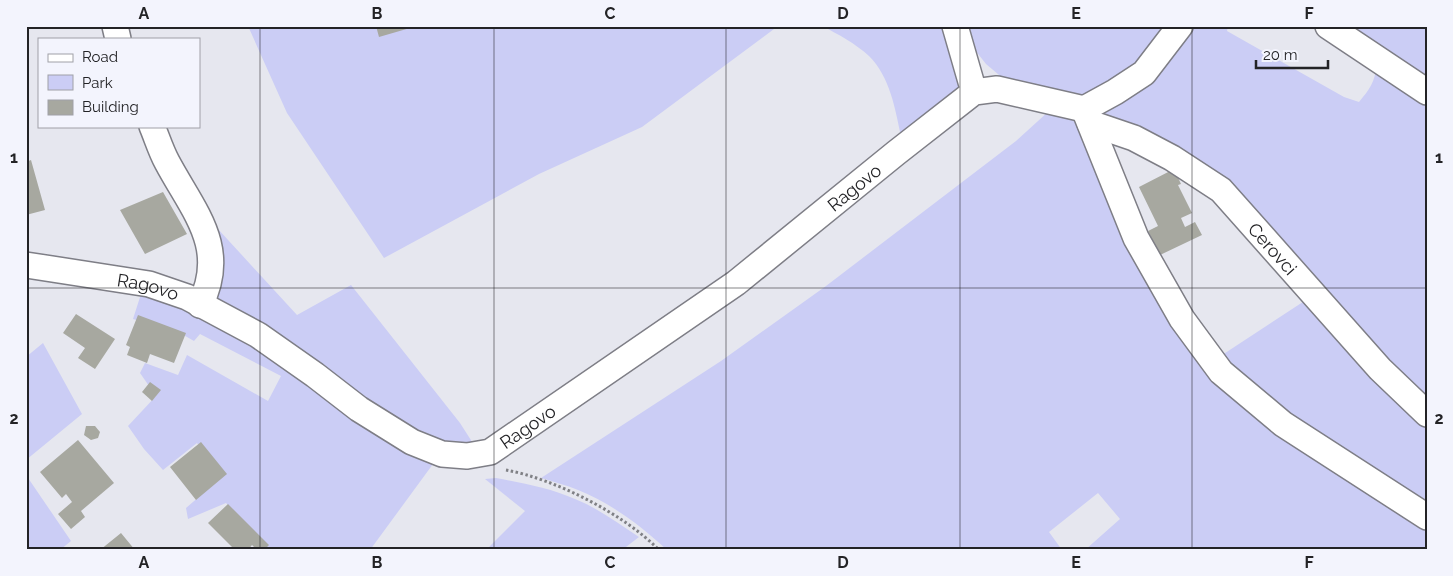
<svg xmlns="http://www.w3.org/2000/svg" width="1453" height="576" viewBox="0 0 1453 576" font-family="Raleway,sans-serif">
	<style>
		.green { fill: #cbcdf5 }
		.building { fill: #a7a8a0 }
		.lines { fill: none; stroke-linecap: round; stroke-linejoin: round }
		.street-casing { stroke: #7e7e86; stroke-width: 28 }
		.path { stroke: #808186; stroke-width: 3; stroke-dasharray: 2.5 2.5; stroke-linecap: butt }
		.street { stroke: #fff; stroke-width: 25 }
		.grid { fill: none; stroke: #232326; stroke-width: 1; stroke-opacity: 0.55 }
		.labels { text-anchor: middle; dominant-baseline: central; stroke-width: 4; stroke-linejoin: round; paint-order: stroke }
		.street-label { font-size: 18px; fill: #232326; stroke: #f3f4fd }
		.neatline { fill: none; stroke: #232326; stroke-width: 2 }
		.grid-label { font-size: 16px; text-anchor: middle; font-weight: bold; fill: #232326 }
	</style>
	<rect width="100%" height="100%" fill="#e6e7ef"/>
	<path class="green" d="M248 26H778L642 127 539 174 384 258 287 113Z
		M822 26H948L963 85 901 136C895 108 890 77 869 56 856 44 838 34 822 26Z
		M962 26H1172L1136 68 1088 97 1005 80 986 64 968 41Z
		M1190 26H1228L1227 31 1344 97 1359 102C1369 90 1376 81 1376 65L1427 98V400L1228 188 1110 120 1105 114 1113 104Z
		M1343 26H1427V83Z
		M1049 111 1070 118 1083 129 1216 359 1309 298 1427 426V550H1085L1120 519 1098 493 1049 532 1062 550H667C641 526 611 503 578 490 566 485 554 482 541 478L721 361 826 286 1016 141Z
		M206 216 297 315 351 285 460 423 476 448 463 449 418 436 212 304Z
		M141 294 183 307 232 332 329 394 390 443 433 464 370 550H320L316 547 314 550H270L226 503 188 519 186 508 222 477 197 443 163 470 144 449 128 426 156 396 140 373 145 363 178 375 187 355 268 401 281 376 200 334 194 341 180 333 133 319Z
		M43 343 82 414 26 460V357Z
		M26 475 71 541 60 550H26Z
		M496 478C523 483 550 488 575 499 598 508 619 524 639 537L622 550H486L525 511 485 479Z"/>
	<path class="building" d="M376 26H409L410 28 379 37Z
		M31 160 45 210 26 215V162Z
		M1174 169 1181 184 1178 185 1192 213 1181 218 1185 227 1195 222 1202 235 1160 255 1148 231 1158 226 1139 187Z
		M163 192 187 234 145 254 120 210Z
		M76 314 115 339 95 369 78 358 85 348 63 333Z
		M138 315 186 333 174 363 150 354 147 363 127 355 130 347 126 345Z
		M150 382 161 390 152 401 142 392Z
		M86 426H95L100 432 98 438 91 440 84 435Z
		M78 440 114 483 81 511 85 517 71 529 58 514 72 502 66 494 62 498 40 472Z
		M201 442 227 474 196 500 170 467Z
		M228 504 269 545 264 550H257L252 545 248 550H235L208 523Z
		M121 533 135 550H100Z"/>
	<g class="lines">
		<g class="street-casing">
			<g id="street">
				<path d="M115 26 118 39"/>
				<path d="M955 26 974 92"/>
				<path d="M1328 26 1427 92"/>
				<path d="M1084 109 1136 238 1182 319 1221 372 1283 424 1427 517"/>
				<path d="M1084 109 1115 92 1144 73 1180 26"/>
				<path id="s1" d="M1090 123 1134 138 1172 158 1221 190 1380 369 1427 414"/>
				<path d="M152 126C157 138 161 151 167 162 193 211 229 247 200 305"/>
				<path id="s2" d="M26 265 149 284 187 297 258 335 315 375 359 409 412 442 442 454 467 456 490 452 736 283 896 153 974 92 997 89 1084 109"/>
			</g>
		</g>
		<path class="path" d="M506 470C555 479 624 514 659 550"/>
		<use href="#street" class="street"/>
	</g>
	<path class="grid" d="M260 26V550M494 26V550M726 26V550M960 26V550M1192 26V550M26 288H1427"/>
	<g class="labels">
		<g class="street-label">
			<text stroke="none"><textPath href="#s2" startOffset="964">Ragovo</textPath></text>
			<text stroke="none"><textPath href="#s1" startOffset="226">Cerovci</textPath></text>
			<text stroke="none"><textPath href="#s2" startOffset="124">Ragovo</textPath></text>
			<text stroke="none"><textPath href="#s2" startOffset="559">Ragovo</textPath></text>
		</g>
	</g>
	<rect width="1453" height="576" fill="none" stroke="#f3f4fd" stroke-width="55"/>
	<rect x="38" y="38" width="162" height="90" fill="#f3f4fd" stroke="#a0a0a7"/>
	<rect x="48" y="54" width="25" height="8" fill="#ffffff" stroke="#a0a0a7"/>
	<text x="82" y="62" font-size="15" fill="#232326">Road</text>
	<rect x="48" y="75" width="25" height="15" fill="#cbcdf5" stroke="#a0a0a7"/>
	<text x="82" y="88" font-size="15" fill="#232326">Park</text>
	<rect x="48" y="100" width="25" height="15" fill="#a7a8a0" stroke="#a0a0a7"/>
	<text x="82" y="112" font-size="15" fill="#232326">Building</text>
	<path d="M1256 60v8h72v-8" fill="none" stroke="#232326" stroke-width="2.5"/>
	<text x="1263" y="60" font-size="15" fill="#232326" stroke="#f3f4fd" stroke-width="4" paint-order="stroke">20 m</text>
	<rect x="28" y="28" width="1398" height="520" class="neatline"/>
	<g class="grid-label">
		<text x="144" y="19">A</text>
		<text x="377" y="19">B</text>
		<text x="610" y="19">C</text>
		<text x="843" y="19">D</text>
		<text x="1076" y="19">E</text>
		<text x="1309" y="19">F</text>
		<text x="14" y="163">1</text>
		<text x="1439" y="163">1</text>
		<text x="14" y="424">2</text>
		<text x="1439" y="424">2</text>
		<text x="144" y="568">A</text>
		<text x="377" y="568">B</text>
		<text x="610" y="568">C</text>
		<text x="843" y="568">D</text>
		<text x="1076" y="568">E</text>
		<text x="1309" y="568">F</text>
	</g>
</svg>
